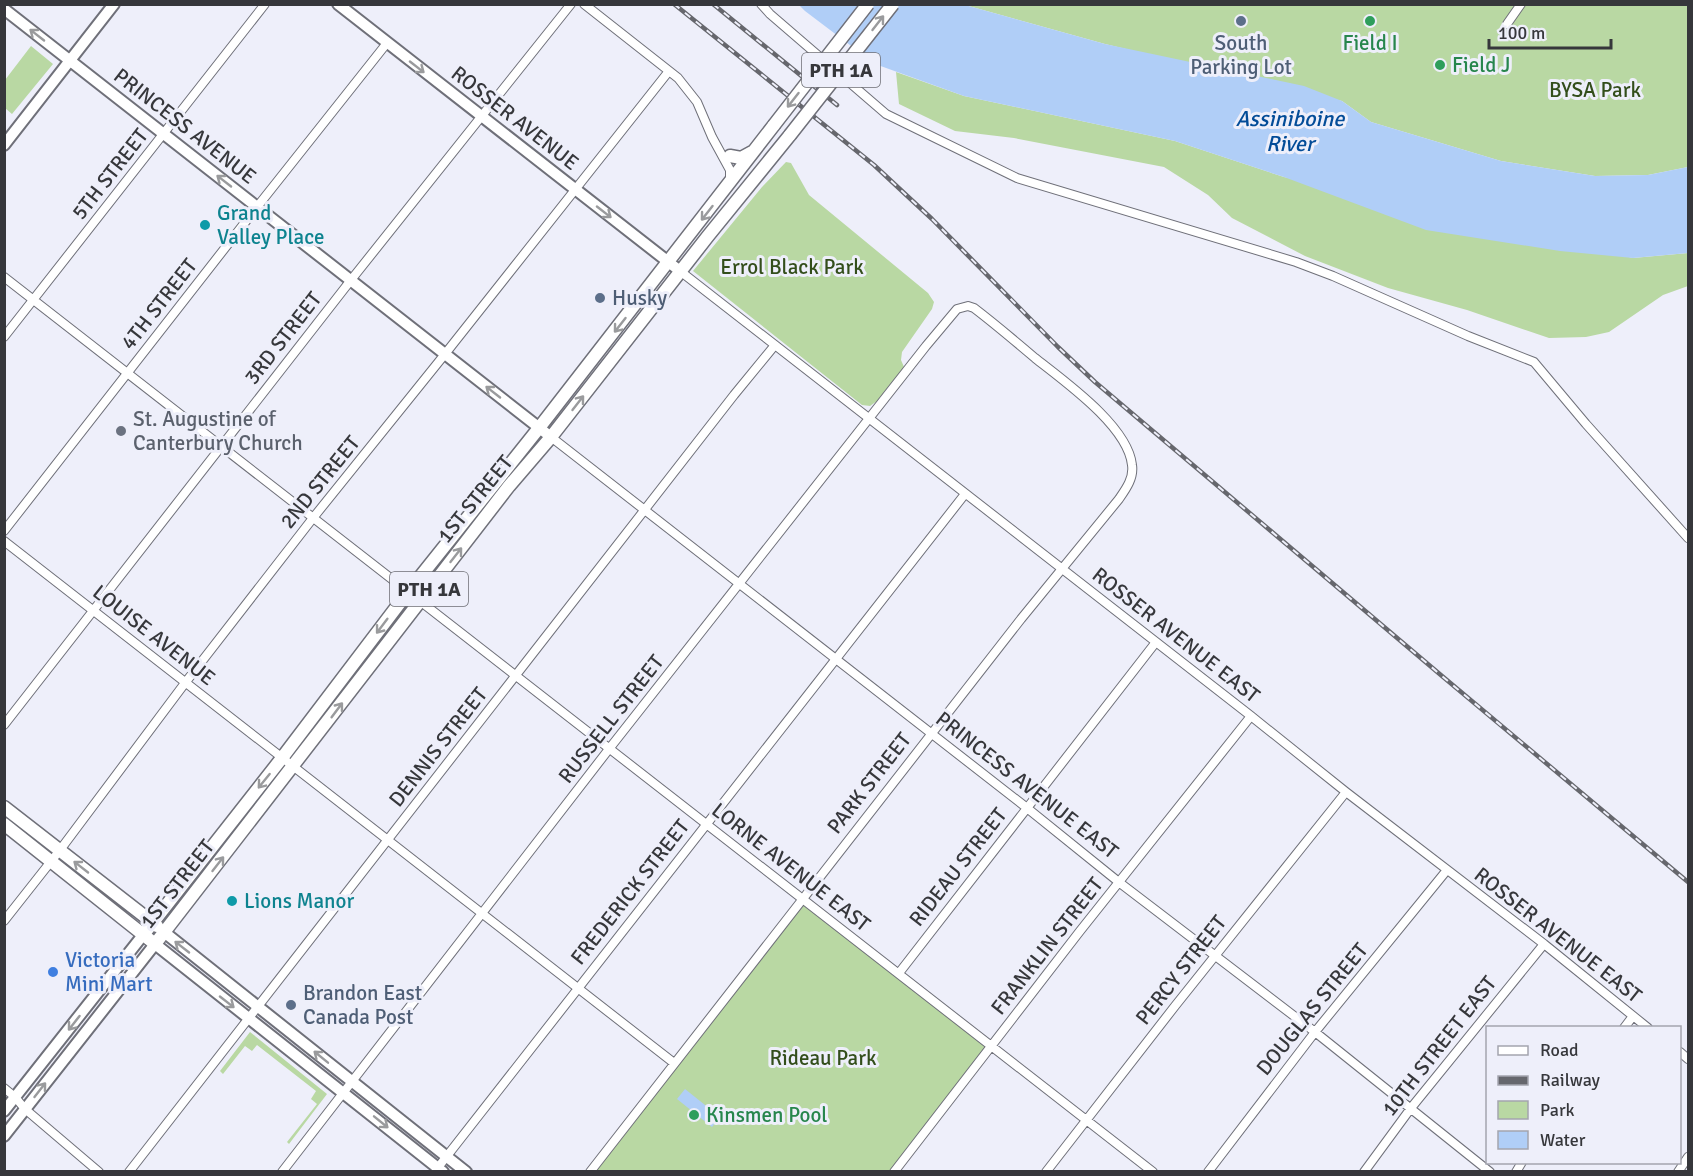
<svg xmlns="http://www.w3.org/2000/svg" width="1693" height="1176" viewBox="0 0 1693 1176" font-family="Signika,sans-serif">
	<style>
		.green { fill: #b9d8a3 }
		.water { fill: #b0cef7 }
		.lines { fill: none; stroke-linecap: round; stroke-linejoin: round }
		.street-casing { stroke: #6f7079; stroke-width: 10 }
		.secondary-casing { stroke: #6f7079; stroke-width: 14 }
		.primary-casing { stroke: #6f7079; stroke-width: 15 }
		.street { stroke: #fff; stroke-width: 8 }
		.secondary { stroke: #fff; stroke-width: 10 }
		.primary { stroke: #fff; stroke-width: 12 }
		.rail-casing { stroke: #66676d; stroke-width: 4.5 }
		.rail { stroke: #eeeffa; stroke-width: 2; stroke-dasharray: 7; stroke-linecap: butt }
		.primary-bridge-casing { stroke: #6f7079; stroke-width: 15; stroke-linecap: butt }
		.primary-bridge { stroke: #fff; stroke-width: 12 }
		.oneway { stroke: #9a9b9d }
		.service-dot { fill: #5c6f8a; stroke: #eeeffa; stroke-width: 2 }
		.leisure-dot { fill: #2e9e5b; stroke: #eeeffa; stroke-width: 2 }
		.culture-dot { fill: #0f9aa8; stroke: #eeeffa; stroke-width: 2 }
		.worship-dot { fill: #6b7280; stroke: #eeeffa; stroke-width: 2 }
		.shop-dot { fill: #3f7fe0; stroke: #eeeffa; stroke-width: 2 }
		.labels { text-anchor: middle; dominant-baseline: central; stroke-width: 6; stroke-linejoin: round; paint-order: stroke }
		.shield { fill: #eeeffa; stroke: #6d6e74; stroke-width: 1.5 }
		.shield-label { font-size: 20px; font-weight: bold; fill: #36373b }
		.service-label { font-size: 21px; fill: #4e5e75; stroke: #eeeffa; text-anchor: start }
		.leisure-label { font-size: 21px; fill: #27864d; stroke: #eeeffa; text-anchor: start }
		.park-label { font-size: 21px; fill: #334e1b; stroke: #eeeffa }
		.street-label { font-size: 21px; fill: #36373b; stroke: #eeeffa }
		.culture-label { font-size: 21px; fill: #0d838f; stroke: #eeeffa; text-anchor: start }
		.worship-label { font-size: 21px; fill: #5b616d; stroke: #eeeffa; text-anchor: start }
		.shop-label { font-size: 21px; fill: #366cbe; stroke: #eeeffa; text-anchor: start }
		.water-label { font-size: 22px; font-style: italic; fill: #034c98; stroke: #eeeffa }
	</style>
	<rect width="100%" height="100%" fill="#eeeffa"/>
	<path class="green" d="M965 5H1688V167L1648 175 1595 176 1501 161 1371 122 1342 101 1105 44Z
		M31 46 53 64 12 114 5 108V80Z
		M896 72 964 96 1175 141 1284 177 1633 258 1688 253V286L1663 295 1609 332 1586 337 1549 338 1467 310 1388 288 1305 256 1232 218 1208 195 1164 167 1014 138 955 131 899 104Z
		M786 162 791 163 809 195 928 293 934 302 932 309 902 352 901 360 904 367 877 401 870 406 862 405 693 271 762 187Z
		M803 899 992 1046 894 1171 590 1172Z
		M250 1032 327 1094 289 1144 287 1142 317 1104 311 1099 316 1091 257 1045 252 1051 245 1046 223 1074 220 1071Z"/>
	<path class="water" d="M799 5H965L1105 44 1304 86 1342 101 1371 122 1501 161 1595 176 1648 175 1688 167V253L1633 258 1560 251 1426 230 1284 177 1175 141 964 96 875 64 805 11Z
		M685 1089 720 1117 712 1127 677 1099Z"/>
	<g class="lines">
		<g class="street-casing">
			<path id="street" d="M584 4 678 78 697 102 712 137 730 170V180
				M761 4 770 14 886 114 1017 178 1296 262 1333 276 1468 336 1534 362 1586 424 1688 538
				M1507 24 1521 4
				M680 271 1251 716 1346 792 1544 944 1648 1028
				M4 277 1153 1172
				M4 337 265 4
				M551 437 1027 808 1120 883 1315 1032 1490 1172
				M4 531 257 207 387 43
				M4 541 674 1063
				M4 725 351 280 571 4
				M4 921 60 850 185 683 313 518 445 354 669 71
				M899 973 1156 642
				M1624 1028 1633 1016
				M1680 1052 1688 1059
				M4 1088 15 1097 25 1109 99 1172
				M436 1170 965 494
				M129 1172 734 395 775 345
				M282 1172 609 749 926 346 957 309 968 306 974 308C995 324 1015 341 1035 358 1064 381 1128 426 1132 465 1134 478 1126 489 1119 499L1021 619 590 1172
				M894 1172 1080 931 1251 716
				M1046 1172 1175 1006 1346 792
				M1208 1172 1315 1032 1447 870
				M1364 1172 1411 1108 1544 944
				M1516 1172 1522 1162
				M1678 1172 1688 1157"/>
		</g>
		<g class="secondary-casing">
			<path id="secondary" d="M338 4 680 271
				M4 9 551 437
				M4 145 114 4
				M164 932 466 1172
				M4 1111 143 935
				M4 1136 155 944 443 1172"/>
		</g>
		<g class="primary-casing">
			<path id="primary" d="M730 156 741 158 752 152
				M4 807 157 926
				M4 824 155 944 509 486 551 437 708 236 790 135
				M143 935 282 758 408 592 539 428 774 125"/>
		</g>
		<use href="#street" class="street"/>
		<use href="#secondary" class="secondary"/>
		<use href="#primary" class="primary"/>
		<g class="rail-casing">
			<path id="rail" d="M674 4 874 165 932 219 1058 347 1095 382 1442 676 1688 882
				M713 4 837 105"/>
		</g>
		<use href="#rail" class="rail"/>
		<g class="primary-bridge-casing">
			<path id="primary-bridge" d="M774 125 868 4
				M790 135 893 4"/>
		</g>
		<use href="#primary-bridge" class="primary-bridge"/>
	</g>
	<defs><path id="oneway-shaft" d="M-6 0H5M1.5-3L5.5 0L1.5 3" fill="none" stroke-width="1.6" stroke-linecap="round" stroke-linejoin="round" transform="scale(1.5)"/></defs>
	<g class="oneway">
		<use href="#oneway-shaft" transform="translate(878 23) rotate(-52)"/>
		<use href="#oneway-shaft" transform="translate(37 35) rotate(-142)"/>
		<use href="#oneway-shaft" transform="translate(417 67) rotate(38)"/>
		<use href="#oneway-shaft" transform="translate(793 100) rotate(128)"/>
		<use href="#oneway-shaft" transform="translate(224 181) rotate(-142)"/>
		<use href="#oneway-shaft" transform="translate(604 212) rotate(38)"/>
		<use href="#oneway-shaft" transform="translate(707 213) rotate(128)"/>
		<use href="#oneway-shaft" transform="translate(620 325) rotate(128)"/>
		<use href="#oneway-shaft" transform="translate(493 392) rotate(-142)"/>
		<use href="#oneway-shaft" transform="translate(578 403) rotate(-52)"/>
		<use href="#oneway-shaft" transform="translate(456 555) rotate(-52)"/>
		<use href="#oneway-shaft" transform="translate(382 626) rotate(127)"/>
		<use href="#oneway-shaft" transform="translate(337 710) rotate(-53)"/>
		<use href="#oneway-shaft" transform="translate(264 781) rotate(129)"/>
		<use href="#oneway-shaft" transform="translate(218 864) rotate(-52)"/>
		<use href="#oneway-shaft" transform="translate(81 867) rotate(-142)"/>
		<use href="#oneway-shaft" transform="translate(182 947) rotate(-142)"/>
		<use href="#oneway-shaft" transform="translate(227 1002) rotate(38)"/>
		<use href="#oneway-shaft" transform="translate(74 1023) rotate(128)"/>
		<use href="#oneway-shaft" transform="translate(321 1057) rotate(-141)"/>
		<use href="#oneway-shaft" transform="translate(40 1090) rotate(-52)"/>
		<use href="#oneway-shaft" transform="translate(381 1122) rotate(39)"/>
	</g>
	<g class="service-dot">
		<circle cx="1241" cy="21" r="6"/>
		<circle cx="600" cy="298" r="6"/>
		<circle cx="291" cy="1005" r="6"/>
	</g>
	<g class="leisure-dot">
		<circle cx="1370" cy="21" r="6"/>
		<circle cx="1440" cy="65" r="6"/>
		<circle cx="694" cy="1115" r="6"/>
	</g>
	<g class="culture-dot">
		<circle cx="205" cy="225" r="6"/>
		<circle cx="232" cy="901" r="6"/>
	</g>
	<circle class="worship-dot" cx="121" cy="431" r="6"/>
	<circle class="shop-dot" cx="53" cy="972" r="6"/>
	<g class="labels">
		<g class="shield">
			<rect x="802" y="53" width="78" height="34" rx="4.5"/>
			<rect x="390" y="572" width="78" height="34" rx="4.5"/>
		</g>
		<g class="shield-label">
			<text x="841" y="70">PTH 1A</text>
			<text x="429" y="589">PTH 1A</text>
		</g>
		<g class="service-label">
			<text x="1241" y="43" text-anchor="middle">South<tspan x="1241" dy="24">Parking Lot</tspan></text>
			<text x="612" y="298">Husky</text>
			<text x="303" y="993">Brandon East<tspan x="303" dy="24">Canada Post</tspan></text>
		</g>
		<g class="leisure-label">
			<text x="1370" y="43" text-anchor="middle">Field I</text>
			<text x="1452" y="65">Field J</text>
			<text x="706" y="1115">Kinsmen Pool</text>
		</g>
		<g class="park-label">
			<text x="1595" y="90">BYSA Park</text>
			<text x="792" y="267">Errol Black Park</text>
			<text x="823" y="1058">Rideau Park</text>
		</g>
		<g class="street-label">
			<text transform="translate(515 118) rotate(38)">ROSSER AVENUE</text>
			<text transform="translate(185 126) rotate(38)">PRINCESS AVENUE</text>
			<text transform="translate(110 174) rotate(-52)">5TH STREET</text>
			<text transform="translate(159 304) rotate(-52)">4TH STREET</text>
			<text transform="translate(283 338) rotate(-52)">3RD STREET</text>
			<text transform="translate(320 482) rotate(-51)">2ND STREET</text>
			<text transform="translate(475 499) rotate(-51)">1ST STREET</text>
			<text transform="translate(154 635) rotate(38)">LOUISE AVENUE</text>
			<text transform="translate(1176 635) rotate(38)">ROSSER AVENUE EAST</text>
			<text transform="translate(611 719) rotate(-52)">RUSSELL STREET</text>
			<text transform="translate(438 747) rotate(-52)">DENNIS STREET</text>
			<text transform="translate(869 783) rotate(-52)">PARK STREET</text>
			<text transform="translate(1027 785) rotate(38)">PRINCESS AVENUE EAST</text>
			<text transform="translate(791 867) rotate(38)">LORNE AVENUE EAST</text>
			<text transform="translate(958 867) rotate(-52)">RIDEAU STREET</text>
			<text transform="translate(177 884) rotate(-52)">1ST STREET</text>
			<text transform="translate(630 892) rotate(-52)">FREDERICK STREET</text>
			<text transform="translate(1558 935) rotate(38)">ROSSER AVENUE EAST</text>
			<text transform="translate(1047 946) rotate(-52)">FRANKLIN STREET</text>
			<text transform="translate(1181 970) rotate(-52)">PERCY STREET</text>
			<text transform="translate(1312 1009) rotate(-51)">DOUGLAS STREET</text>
			<text transform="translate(1439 1046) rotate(-52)">10TH STREET EAST</text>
		</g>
		<g class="culture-label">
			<text x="217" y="213">Grand<tspan x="217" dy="24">Valley Place</tspan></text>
			<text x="244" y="901">Lions Manor</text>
		</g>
		<g class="worship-label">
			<text x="133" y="419">St. Augustine of<tspan x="133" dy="24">Canterbury Church</tspan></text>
		</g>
		<g class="shop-label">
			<text x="65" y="960">Victoria<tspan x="65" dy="24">Mini Mart</tspan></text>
		</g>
		<g class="water-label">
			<text x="1290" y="118">Assiniboine<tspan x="1290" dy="25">River</tspan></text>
		</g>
	</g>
	<rect width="1693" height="1176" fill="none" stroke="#36373b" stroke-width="12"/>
	<rect x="1486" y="1026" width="195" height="138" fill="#eeeffa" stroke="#a4a5ae" stroke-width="1.5"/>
	<rect x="1498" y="1046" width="30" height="9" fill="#ffffff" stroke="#a4a5ae" stroke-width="1.5"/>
	<text x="1540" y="1056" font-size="18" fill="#36373b">Road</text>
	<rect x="1498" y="1076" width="30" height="9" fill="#66676d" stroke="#a4a5ae" stroke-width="1.5"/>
	<text x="1540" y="1086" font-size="18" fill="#36373b">Railway</text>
	<rect x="1498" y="1101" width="30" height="18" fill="#b9d8a3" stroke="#a4a5ae" stroke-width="1.5"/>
	<text x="1540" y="1116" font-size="18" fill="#36373b">Park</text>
	<rect x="1498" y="1131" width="30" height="18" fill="#b0cef7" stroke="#a4a5ae" stroke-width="1.5"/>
	<text x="1540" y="1146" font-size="18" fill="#36373b">Water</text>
	<path d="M1489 39v9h122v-9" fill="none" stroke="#36373b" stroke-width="3"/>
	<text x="1498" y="39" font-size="18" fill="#36373b" stroke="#eeeffa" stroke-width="4.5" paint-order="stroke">100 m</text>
</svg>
